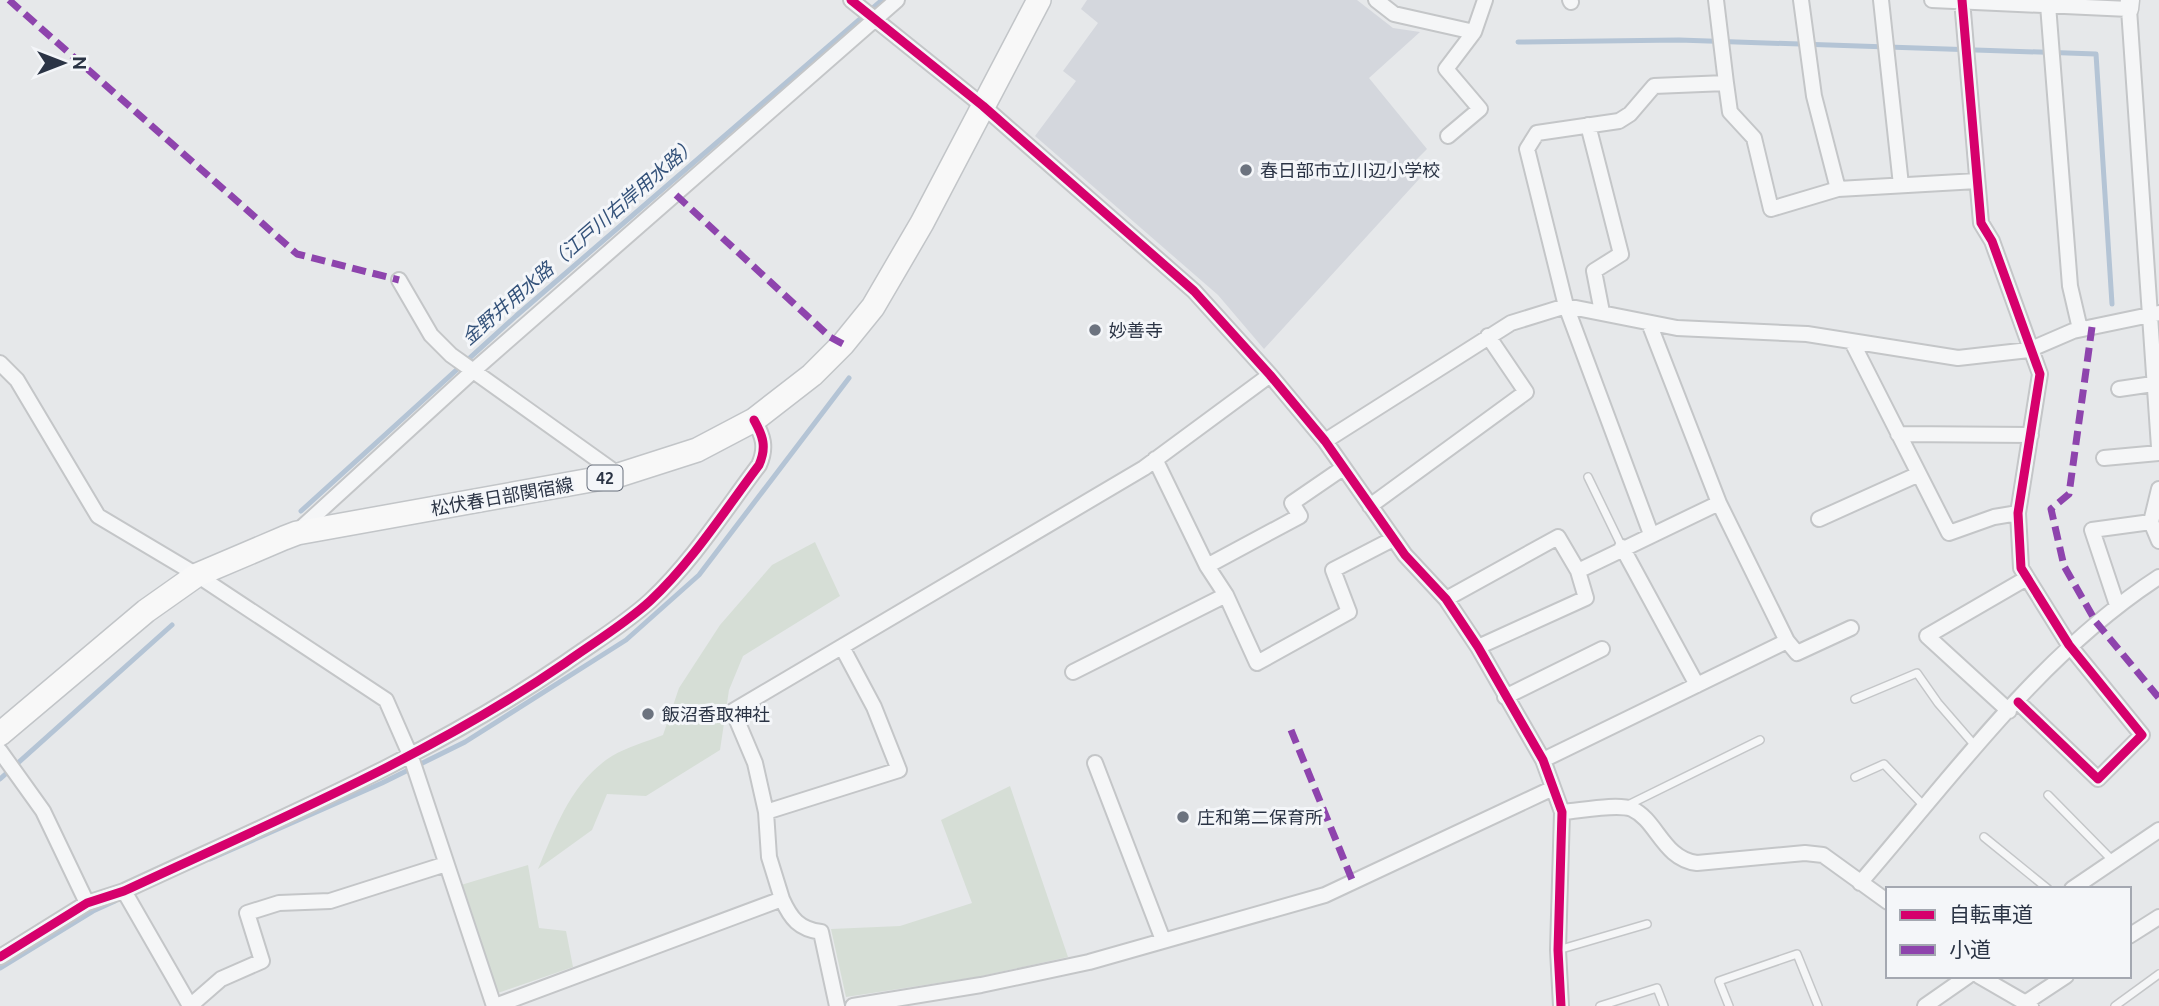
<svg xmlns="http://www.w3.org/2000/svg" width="2159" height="1006" viewBox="0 0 2159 1006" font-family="Ubuntu,'Noto Sans JP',sans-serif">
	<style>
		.built { fill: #d4d7dd }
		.green { fill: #d6ded6 }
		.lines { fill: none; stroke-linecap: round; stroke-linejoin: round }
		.stream { stroke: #b4c4d5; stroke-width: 5 }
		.service-casing { stroke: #c4c6c8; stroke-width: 10 }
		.minor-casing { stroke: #c4c6c8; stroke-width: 18 }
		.tertiary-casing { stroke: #c4c6c8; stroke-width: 21 }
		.primary-casing { stroke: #c2c5c8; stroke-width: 26 }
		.service { stroke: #f5f6f7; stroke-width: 7 }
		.minor { stroke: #f5f6f7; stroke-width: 14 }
		.tertiary { stroke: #f5f6f7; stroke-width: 18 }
		.primary { stroke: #f8f8f8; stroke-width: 23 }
		.quiet { stroke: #8e44ad; stroke-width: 7; stroke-dasharray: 14 7; stroke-linecap: butt }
		.cycleway-casing { stroke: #f4f6f9; stroke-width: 13 }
		.cycleway { stroke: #d6006c; stroke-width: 9 }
		.poi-dot { fill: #6c737f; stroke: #f4f6f9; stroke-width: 2.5 }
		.labels { text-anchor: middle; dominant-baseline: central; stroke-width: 6; stroke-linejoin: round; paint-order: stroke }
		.shield { fill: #f4f6f9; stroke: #676e7b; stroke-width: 2 }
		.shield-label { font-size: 16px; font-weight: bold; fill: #2b3445 }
		.poi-label { font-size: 18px; fill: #2b3445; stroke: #f4f6f9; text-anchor: start }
		.street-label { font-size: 18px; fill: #2b3445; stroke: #f4f6f9 }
		.water-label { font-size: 19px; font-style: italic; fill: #34527a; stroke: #f4f6f9 }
	</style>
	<rect width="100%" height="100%" fill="#e6e8ea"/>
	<path class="built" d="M1087 0H1357L1393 28 1420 32 1369 78 1427 149 1414 162 1421 177 1264 349 1218 295 1035 136 1076 81 1063 71 1098 23 1081 9Z"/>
	<path class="green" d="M815 542 840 596 743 656 729 690 720 750 646 796 607 794 592 830 538 869C556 827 571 782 612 756 627 747 646 742 663 735L679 688 720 625 772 565Z
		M1010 786 1068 957 977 977 846 997 831 929 900 926 972 903 941 820Z
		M528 865 539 928 566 931 573 967 498 993 461 885Z"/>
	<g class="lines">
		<path class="stream" d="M1518 42 1679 40 2096 54 2112 304
			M301 511 516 316 882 0
			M0 779 172 625
			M210 859 382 783 465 742 626 640 699 575 849 378
			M0 968 93 911 115 901"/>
		<g class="service-casing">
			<path id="service" d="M1588 477 1622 547
				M1855 699 1917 673 1938 703 1977 748
				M1855 777 1884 764 1924 806
				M2048 795 2113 861
				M1626 806 1760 740
				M1984 837 2048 889
				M1558 950 1647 924
				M1600 1006 1657 988 1664 1006
				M1729 1006 1719 981 1797 954 1818 1006
				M2115 1006 2159 974"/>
		</g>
		<g class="minor-casing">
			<path id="minor" d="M851 0 983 106 1194 291 1270 375 1325 441 1405 555 1446 599 1478 647 1543 760 1562 812 1558 950 1561 1006
				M1376 0 1394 14 1474 32 1485 0
				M1570 0 1571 2
				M1801 0 1814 96 1838 189
				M1881 0 1901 185
				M1932 0 2129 9 2159 447
				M1962 0 1981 223 1992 241 2040 374 2018 513 2021 568 2069 645 2142 735 2098 779 2018 702
				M2048 5 2070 286 2080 329
				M1726 83 1730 112 1754 138 1771 209 1838 189 1977 181
				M1588 125 1621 254 1594 271 1602 312
				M1448 136 1480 109 1446 69 1474 32
				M399 280 431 335 451 355 619 475
				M1649 323 1719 503 1787 641 1797 653 1851 628
				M1852 342 1949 533 1994 517 2018 513
				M0 363 17 380 98 516 197 575 386 700 411 757 494 1006
				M2119 389 2153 384
				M1898 434 2031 435
				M1325 441 1511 323 1566 306 1677 328 1807 334 1958 358 2029 350 2073 331 2159 313
				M2104 458 2159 453
				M2159 489 2151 522 2159 541
				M1370 506 1526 392 1488 336
				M1819 519 1919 474
				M298 531 473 371 897 0
				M1651 534 1566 306 1527 149 1537 133 1619 121 1630 114 1654 86 1726 83 1716 0
				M1622 547 1697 685
				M1207 566 1300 516 1292 503 1343 468
				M1226 595 1257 663 1349 612 1333 570 1393 539
				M1446 599 1558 537 1578 571
				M2117 605 2092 530 2151 522
				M1478 647 1586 598 1578 571 1719 503
				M1073 672 1226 595 1207 566 1155 459
				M1505 697 1602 649
				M2009 711 1927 636 2027 578
				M0 751 43 811 87 903
				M1543 760 1787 641
				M1095 763 1163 940
				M766 812 899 770 874 707 842 647
				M1562 812C1579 811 1617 803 1632 809 1657 820 1663 859 1697 863L1805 853 1823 855 1888 902
				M1860 883C1952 777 2040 654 2159 577
				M2072 889 2159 830
				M124 891 189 1004
				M782 899 769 857 766 812 755 763 733 711 1144 468 1270 375
				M2129 936 2159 917
				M0 957 87 903 124 891C274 821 428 757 565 663 593 643 625 624 650 601 692 562 725 510 759 465 767 447 763 436 754 420
				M1979 976 2031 1006
				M2025 1003 2066 976
				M190 1006 221 979 262 961 247 913 279 903 330 901 446 864
				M495 1006 782 899C791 919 799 929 821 932L837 1006
				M853 1006 981 985 1089 962 1325 895 1551 789
				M1925 1006 1968 976"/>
		</g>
		<g class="tertiary-casing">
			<path id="tertiary" d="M2129 9 2130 0"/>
		</g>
		<g class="primary-casing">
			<path id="primary" d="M0 734 146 611 197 575 284 538 297 533 619 475 697 450 754 420 812 375 843 344 873 307 922 223 1039 0"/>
		</g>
		<use href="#service" class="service"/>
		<use href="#minor" class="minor"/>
		<use href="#tertiary" class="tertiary"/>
		<use href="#primary" class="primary"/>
		<path class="quiet" d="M9 0 297 254 399 280
			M676 195 830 337 843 344
			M2092 327 2069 494 2051 509 2064 566 2096 622 2159 698
			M1291 730 1353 882"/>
		<g class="cycleway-casing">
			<path id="cycleway" d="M851 0 983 106 1194 291 1270 375 1325 441 1405 555 1446 599 1478 647 1543 760 1562 812 1558 950 1561 1006
				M1962 0 1981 223 1992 241 2040 374 2018 513 2021 568 2069 645 2142 735 2098 779 2018 702
				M0 957 87 903 124 891C274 821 428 757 565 663 593 643 625 624 650 601 692 562 725 510 759 465 767 447 763 436 754 420"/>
		</g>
		<use href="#cycleway" class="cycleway"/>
	</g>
	<g class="poi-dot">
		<circle cx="1246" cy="170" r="7"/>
		<circle cx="1095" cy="330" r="7"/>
		<circle cx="648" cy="714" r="7"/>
		<circle cx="1183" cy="817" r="7"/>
	</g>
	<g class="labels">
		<rect class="shield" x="587.5" y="465.5" width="35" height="25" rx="5"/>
		<g class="shield-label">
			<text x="605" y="478">42</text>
		</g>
		<g class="poi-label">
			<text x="1260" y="170">春日部市立川辺小学校</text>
			<text x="1109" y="330">妙善寺</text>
			<text x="662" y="714">飯沼香取神社</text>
			<text x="1197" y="817">庄和第二保育所</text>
		</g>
		<g class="street-label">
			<text transform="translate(502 496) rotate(-10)">松伏春日部関宿線</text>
		</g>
		<g class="water-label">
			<text transform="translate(579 241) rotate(-41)">金野井用水路（江戸川右岸用水路）</text>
		</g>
	</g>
	<rect x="1886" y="887" width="245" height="91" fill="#f4f6f9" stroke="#a4a8b1" stroke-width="2"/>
	<rect x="1900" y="910" width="35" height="10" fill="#d6006c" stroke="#a4a8b1" stroke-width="2"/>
	<text x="1949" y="922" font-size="21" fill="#2b3445">自転車道</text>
	<rect x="1900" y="945" width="35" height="10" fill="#8e44ad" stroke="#a4a8b1" stroke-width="2"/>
	<text x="1949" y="957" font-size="21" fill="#2b3445">小道</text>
	<g transform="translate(63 63) rotate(90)" stroke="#f4f6f9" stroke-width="5" paint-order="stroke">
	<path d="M0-5L12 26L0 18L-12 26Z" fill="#2b3445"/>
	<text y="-10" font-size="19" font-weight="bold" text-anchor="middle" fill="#2b3445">N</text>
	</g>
</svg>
